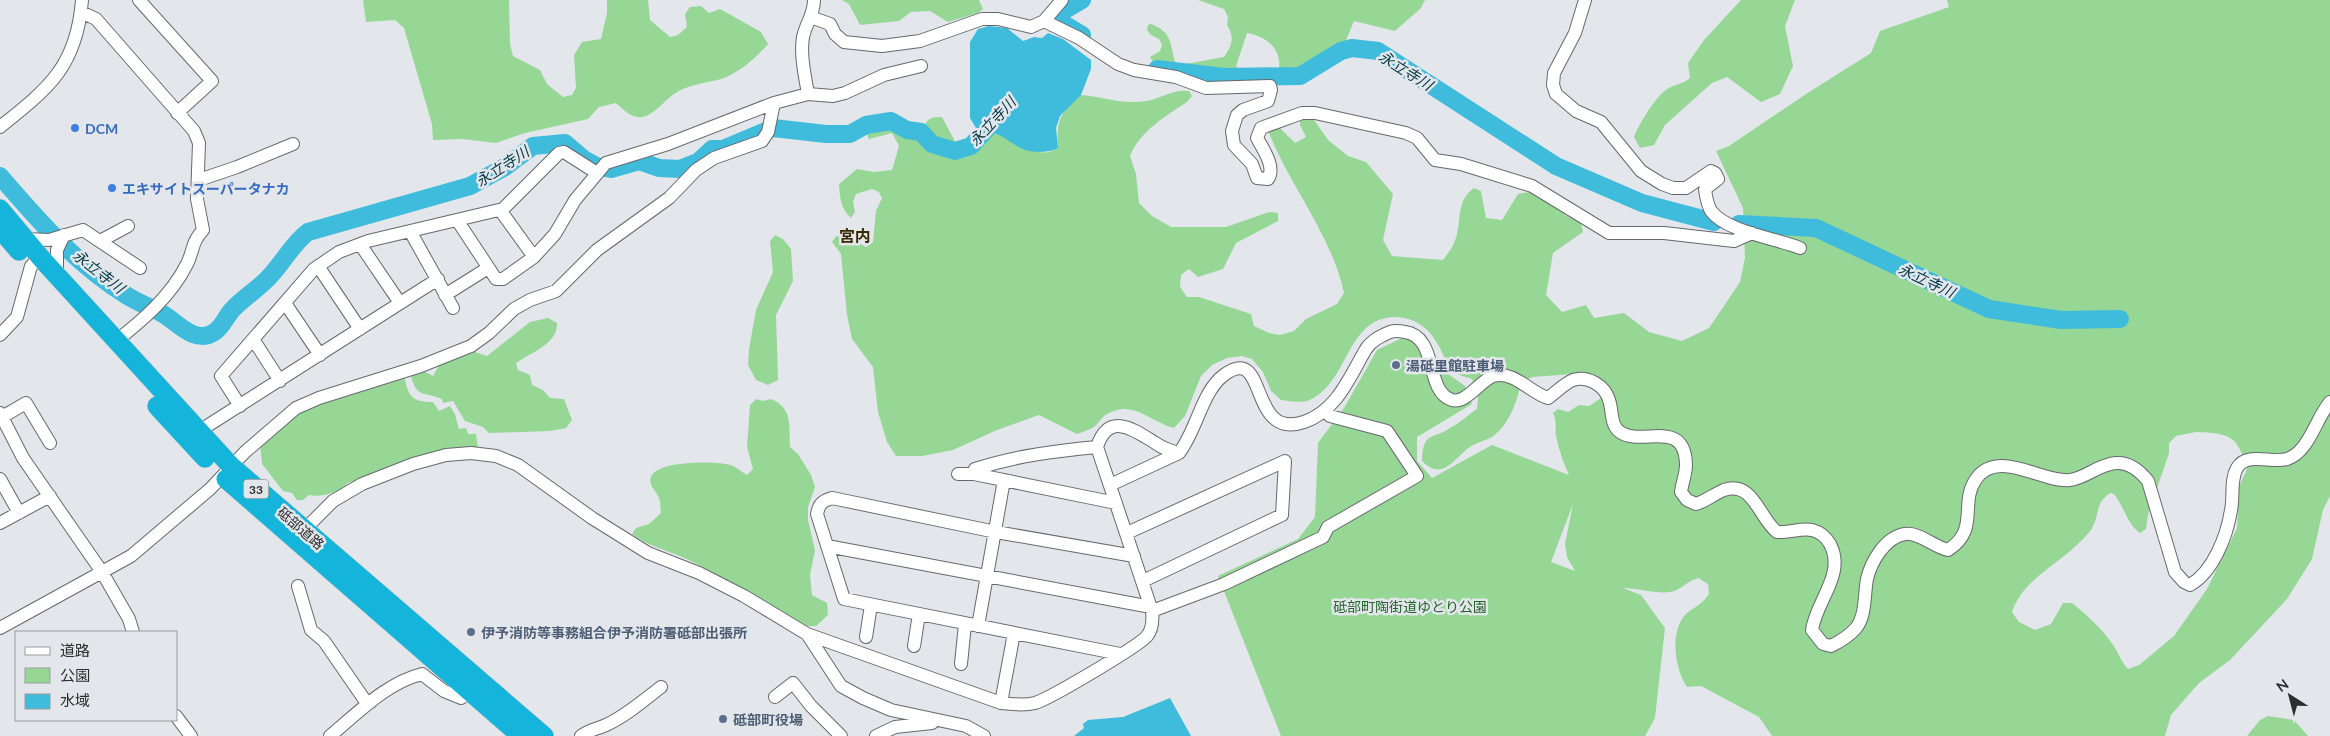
<svg xmlns="http://www.w3.org/2000/svg" width="2330" height="736" viewBox="0 0 2330 736" font-family="Lato,'Noto Sans JP',sans-serif">
	<style>
		.green { fill: #96d796; fill-rule: evenodd }
		.water { fill: #3fbbdb }
		.lines { fill: none; stroke-linecap: round; stroke-linejoin: round }
		.river { stroke: #3fbbdb; stroke-width: 18 }
		.minor-casing { stroke: #65696d; stroke-width: 14 }
		.highway-casing { stroke: #c4c4c4; stroke-width: 20 }
		.minor { stroke: #fff; stroke-width: 12 }
		.highway { stroke: #15b5db; stroke-width: 19 }
		.shop-dot { fill: #3f7fe0; stroke: #e3e7ec; stroke-width: 2 }
		.service-dot { fill: #5c6f8a; stroke: #e3e7ec; stroke-width: 2 }
		.labels { text-anchor: middle; dominant-baseline: central; stroke-width: 5; stroke-linejoin: round; paint-order: stroke }
		.shield { fill: #e3e7ec; stroke: #626567; stroke-width: 1 }
		.shield-label { font-size: 12px; font-weight: bold; fill: #2b2d2e }
		.shop-label { font-size: 14px; font-weight: bold; fill: #366cbe; stroke: #e3e7ec; text-anchor: start }
		.service-label { font-size: 14px; font-weight: bold; fill: #4e5e75; stroke: #e3e7ec; text-anchor: start }
		.street-label { font-size: 14px; fill: #2b2d2e; stroke: #e3e7ec }
		.park-label { font-size: 14px; fill: #226527; stroke: #e3e7ec }
		.water-label { font-size: 15px; font-style: italic; fill: #003744; stroke: #e3e7ec }
		.quarter-label { font-size: 16px; font-weight: bold; fill: #372900; stroke: #e3e7ec }
	</style>
	<rect width="100%" height="100%" fill="#e3e7ec"/>
	<path class="green" d="M363 0H509L510 44 513 56 540 70 547 84 563 97 572 95 576 88 574 55 582 42 601 39 607 13V0H648L650 20 670 37 678 35 687 27 685 14 690 7 701 6 709 13 720 9 761 32 768 44C757 57 738 74 721 79 706 83 691 84 677 92 665 99 655 115 642 117 632 119 623 109 616 103L599 107 588 119 525 133 496 143 463 139 433 140 432 124 404 28 395 20 366 22Z
		M842 0H979L983 9 978 13 948 22 930 11 911 12 899 21 860 25 849 4Z
		M1198 0H1425L1421 8 1395 31 1354 21 1344 45 1327 61 1290 79 1280 76C1278 70 1280 66 1279 60 1276 43 1262 36 1247 33L1236 66 1243 72 1251 70 1259 72 1261 77 1258 81 1239 83 1157 68 1150 57 1160 51 1162 45 1159 39 1151 35 1147 30 1148 25 1151 24C1172 32 1170 43 1175 62L1180 65 1224 57C1232 45 1235 38 1227 25L1228 17 1224 9Z
		M1741 0H1795L1785 26 1793 66 1780 94 1761 102 1727 77 1712 83 1665 125 1654 145 1640 148 1634 137C1639 124 1656 95 1669 88 1676 84 1683 84 1690 78L1688 63 1704 40Z
		M1947 0H2330V496L2323 510 2312 559 2287 599 2230 660 2199 683 2171 715 2165 736H1772L1759 717 1701 686 1687 687C1674 668 1669 628 1688 612 1697 606 1703 603 1709 594L1708 584 1698 578C1687 581 1680 591 1670 592 1655 594 1638 588 1623 588L1641 595 1665 628 1655 718 1645 736H1281L1218 576 1298 539 1315 517 1318 443 1344 408 1377 350 1418 330 1441 369 1465 386 1472 404 1417 437V461L1432 478 1492 445 1569 475C1563 462 1559 450 1556 436 1555 427 1557 422 1553 413L1558 409 1568 412 1579 405 1589 406 1604 396 1598 380 1588 373 1532 377 1521 383C1517 402 1509 425 1492 437 1485 441 1477 442 1470 447 1456 456 1443 483 1422 461 1423 431 1432 440 1450 428 1460 423 1468 415 1477 409L1478 397 1472 379C1467 377 1459 376 1454 372 1444 363 1443 350 1435 340 1425 323 1405 314 1386 318 1345 326 1347 386 1307 401 1299 403 1289 401 1281 400L1271 391 1263 372 1252 359 1242 356 1227 358 1212 365 1201 376 1185 416 1174 428C1151 422 1133 400 1109 413 1103 415 1100 422 1095 426 1090 430 1082 432 1077 434L1039 415 997 430 953 450 922 456H896L887 442 878 412 873 367 852 339 847 315 841 254 832 242 836 236 854 240 866 247 873 242 876 211 882 198 879 192 872 189 856 194 853 202 855 212 851 218C840 208 840 197 839 184L857 169 874 172 892 170 899 146 892 133 869 139 866 133 873 128 892 123 915 136C929 129 920 116 942 117L958 147 972 150 991 132C1012 137 1035 163 1058 148 1056 121 1060 112 1081 95 1105 97 1123 105 1147 101 1162 98 1173 89 1189 91L1192 96 1187 102C1165 117 1141 130 1130 156L1136 174 1139 203 1152 216 1171 227H1226L1269 212 1278 213V221L1236 243 1223 269 1198 277 1189 269 1181 275 1180 287 1187 297H1199L1251 314 1254 326 1269 333 1280 335 1294 331 1306 319 1337 304 1344 293C1332 236 1291 188 1269 133L1279 127 1295 143 1306 137 1300 125V119L1312 117 1328 140 1348 156 1366 162 1393 194 1383 240 1392 256 1443 260C1447 254 1452 249 1454 243 1463 224 1454 202 1474 188L1481 191 1486 218 1502 220 1518 194 1535 191 1568 217 1580 220 1583 232 1553 253 1546 295 1562 312 1586 305 1594 318 1624 313 1649 332 1682 341 1709 328 1740 282 1745 258 1743 208 1716 151 1729 146 1806 94 1871 53 1880 31 1949 7ZM2196 432C2230 433 2238 436 2247 469L2239 487 2237 528 2207 589 2174 636 2139 665 2128 669C2120 660 2118 651 2111 642 2100 627 2087 615 2072 603H2063L2051 624 2035 630 2019 622 2012 612C2022 580 2059 564 2081 541 2085 537 2091 531 2093 526 2100 512 2095 504 2110 493L2114 494C2124 506 2127 524 2140 533L2146 529 2148 515 2169 453V443L2176 436ZM1573 504 1565 544 1567 557 1575 571 1551 562Z
		M775 235 783 239 791 249 793 281 776 315 778 380 768 385 756 380 748 365 749 349 756 310 773 272 770 241Z
		M548 318 557 323C558 344 531 352 516 363L518 370 530 375 532 385 543 390 550 398 564 399 572 420 566 428 550 431 489 433 483 427 465 421 453 401 443 403 442 399C424 391 417 399 411 376L424 371 433 376 440 364 472 351 487 356 530 322Z
		M404 375C408 396 411 402 433 402L439 411 450 406 455 414 459 429 466 428 468 434H476L478 448 439 450 348 483C339 492 322 498 309 495L303 500H297L292 493 283 491 262 464 260 442 297 411Z
		M756 399 763 401 771 399C793 408 789 426 790 447L798 454 811 475 815 487 808 507V520L815 550 810 575 812 595 827 603 828 615 816 626H807C768 603 729 580 689 560 670 551 649 547 632 534L636 528 649 524 661 513C660 508 661 502 659 498 656 491 648 485 651 477 658 460 715 461 731 465 736 467 742 472 747 475L753 469 747 447 750 405Z
		M2268 716 2294 720 2308 736H2247L2260 720Z"/>
	<path class="water" d="M989 26 1007 28 1023 41 1034 37 1042 38 1048 33 1063 39 1091 60V69L1081 95 1060 116 1056 128 1058 148C1050 153 1031 153 1023 149 1011 144 1004 135 991 132L982 138 970 118V42L978 29Z
		M1170 698 1191 736H1074L1084 728 1083 724 1088 720 1123 717Z"/>
	<g class="lines">
		<path class="river" d="M1057 19 1063 11 1082 0
			M1057 20 1082 35
			M1157 69 1224 77 1300 76 1341 51 1352 48 1378 51 1556 166 1642 203 1714 222
			M0 176C37 219 77 265 126 295 138 303 151 307 163 314 177 322 194 344 213 333 222 328 225 318 232 310 244 297 260 288 271 275 284 261 293 243 308 232L470 186 505 167 533 146 565 143 585 160 596 166 611 169 639 161 659 168 680 169 698 162 712 149H723L773 128 826 134H850L866 125 891 121 907 130 921 132 932 144 955 151 971 146 996 119
			M1739 224 1816 228 1989 309 2061 320 2120 319"/>
		<g class="minor-casing">
			<path id="minor" d="M139 0 212 81 177 113
				M1585 0 1575 33 1554 73 1553 85 1556 94 1576 111 1601 122 1641 171 1662 184 1673 188H1686L1711 171 1715 173 1718 179 1705 189C1706 197 1707 204 1711 211 1727 232 1775 238 1800 248
				M81 12 96 19 194 131 199 143 197 199 203 230C191 243 194 250 187 264 171 296 143 320 116 341
				M813 18 830 24 835 34 844 42 882 46 920 41 982 19H998L1031 27 1044 21 1062 0
				M1044 21 1079 38 1118 64 1134 70 1176 77 1206 88 1270 86 1271 90 1268 101 1243 110 1237 115 1232 131 1234 145 1252 164 1257 178 1268 179C1276 167 1263 149 1257 138L1261 128 1302 113H1315L1406 133 1417 138 1435 160 1461 164 1532 186 1609 233H1664L1734 241 1752 233
				M808 94C805 76 800 55 803 37 806 23 814 15 814 0
				M0 127C49 88 77 66 82 0
				M199 180 237 167 293 144
				M500 210 534 257
				M457 220 496 279H503L534 257 555 234 575 200 606 163 668 144 774 103 808 94 833 96 845 93 884 75 921 66
				M410 231 453 308
				M26 239 49 240 83 230 140 268
				M100 241 128 226
				M360 244 400 303
				M318 266 360 329
				M57 275V250L64 235
				M445 295 488 268
				M285 303 320 355
				M0 335 17 317 31 266 41 258
				M253 339 280 381
				M240 406 221 376 314 269 339 252 368 241 503 209 559 153 564 152 597 173
				M0 413 23 458 102 572 129 619 133 632
				M2 417 26 403 50 443
				M193 435 438 279
				M958 474H974L1116 503
				M974 474 975 469C1015 456 1055 451 1097 447
				M0 479 19 513
				M1110 485 1179 453
				M0 523 50 496
				M1127 533 1285 461 1282 515 1143 581
				M299 535 333 501 362 484 413 464 446 455 471 453 496 456 518 465 592 518 648 553 699 573 744 596 807 634 1001 703C1013 704 1023 706 1035 703 1049 699 1139 646 1147 636 1153 629 1153 620 1152 611L1097 447C1109 409 1137 432 1157 444 1164 449 1171 451 1179 453 1197 430 1202 391 1224 375 1269 342 1247 441 1304 422 1337 411 1350 376 1366 349 1372 340 1381 336 1390 332 1396 330 1400 331 1405 332 1439 337 1424 391 1452 400 1466 404 1480 381 1493 376 1514 370 1530 393 1548 398 1555 393 1565 383 1573 380 1588 375 1605 386 1609 400 1613 411 1610 425 1620 432 1641 447 1685 417 1686 465 1686 474 1682 483 1681 492L1687 500 1696 504C1706 501 1714 494 1724 490 1753 480 1759 518 1777 532 1788 533 1801 528 1812 530 1820 532 1826 537 1830 544 1846 574 1816 601 1812 630L1823 644 1831 646C1839 642 1850 635 1856 628 1866 616 1864 595 1867 579 1871 562 1885 537 1905 534 1919 532 1934 547 1948 550 1980 530 1959 503 1976 479 1998 448 2042 483 2070 480 2086 478 2099 464 2116 463 2130 462 2140 471 2148 481L2175 572 2184 582 2190 585C2213 572 2227 536 2231 510 2234 497 2230 480 2237 468 2247 451 2272 464 2287 459 2309 452 2316 418 2330 402
				M827 546 1151 607
				M298 586 311 630 324 641 364 699 371 702
				M1152 611 1224 584 1323 537 1328 527 1417 476 1387 431 1330 416 1325 410
				M978 626 1004 480
				M0 628 131 556 210 489 245 452 296 408 319 398 421 366 471 346 489 333 514 309 530 300 556 291 597 250 669 198 696 170 714 158 762 141 768 132 774 103
				M807 634 841 686 863 698 891 710 966 726 984 736
				M866 637 871 605
				M914 646 919 614
				M1120 654 844 599 817 514C819 504 822 501 832 498L996 532 1134 556
				M961 664 965 624
				M775 697 793 683 811 706 841 736
				M1001 703 1014 633
				M176 716 191 736
				M330 736C358 713 386 683 422 674L444 691 461 698 476 688
				M581 736C589 730 597 729 606 725 626 716 644 700 661 687
				M876 736 895 727 932 723"/>
		</g>
		<g class="highway-casing">
			<path id="highway" d="M0 209 41 258 231 466 544 736
				M0 229 19 251
				M157 406 205 458
				M226 479 521 736"/>
		</g>
		<use href="#minor" class="minor"/>
		<use href="#highway" class="highway"/>
	</g>
	<g class="shop-dot">
		<circle cx="75" cy="128" r="5"/>
		<circle cx="112" cy="188" r="5"/>
	</g>
	<g class="service-dot">
		<circle cx="1396" cy="365" r="5"/>
		<circle cx="471" cy="632" r="5"/>
		<circle cx="723" cy="719" r="5"/>
	</g>
	<g class="labels">
		<rect class="shield" x="243.5" y="479.5" width="25" height="19" rx="4"/>
		<g class="shield-label">
			<text x="256" y="489">33</text>
		</g>
		<g class="shop-label">
			<text x="85" y="128">DCM</text>
			<text x="122" y="188">エキサイトスーパータナカ</text>
		</g>
		<g class="service-label">
			<text x="1406" y="365">湯砥里館駐車場</text>
			<text x="481" y="632">伊予消防等事務組合伊予消防署砥部出張所</text>
			<text x="733" y="719">砥部町役場</text>
		</g>
		<g class="street-label">
			<text transform="translate(301 528) rotate(41)">砥部道路</text>
		</g>
		<g class="park-label">
			<text x="1410" y="606">砥部町陶街道ゆとり公園</text>
		</g>
		<g class="water-label">
			<text transform="translate(1406 70) rotate(32)">永立寺川</text>
			<text transform="translate(992 121) rotate(-47)">永立寺川</text>
			<text transform="translate(502 166) rotate(-33)">永立寺川</text>
			<text transform="translate(99 271) rotate(38)">永立寺川</text>
			<text transform="translate(1927 280) rotate(25)">永立寺川</text>
		</g>
		<g class="quarter-label">
			<text x="855" y="235">宮内</text>
		</g>
	</g>
	<rect x="15" y="631" width="162" height="90" fill="#e3e7ec" stroke="#999da0"/>
	<rect x="25" y="647" width="25" height="8" fill="#ffffff" stroke="#999da0"/>
	<text x="60" y="656" font-size="15" fill="#2b2d2e">道路</text>
	<rect x="25" y="668" width="25" height="15" fill="#96d796" stroke="#999da0"/>
	<text x="60" y="681" font-size="15" fill="#2b2d2e">公園</text>
	<rect x="25" y="694" width="25" height="15" fill="#3fbbdb" stroke="#999da0"/>
	<text x="60" y="706" font-size="15" fill="#2b2d2e">水域</text>
	<g transform="translate(2290 696) rotate(324)" stroke="#e3e7ec" stroke-width="4" paint-order="stroke">
	<path d="M0-4L9 19L0 12L-9 19Z" fill="#2b2d2e"/>
	<text y="-8" font-size="14" font-weight="bold" text-anchor="middle" fill="#2b2d2e">N</text>
	</g>
</svg>
